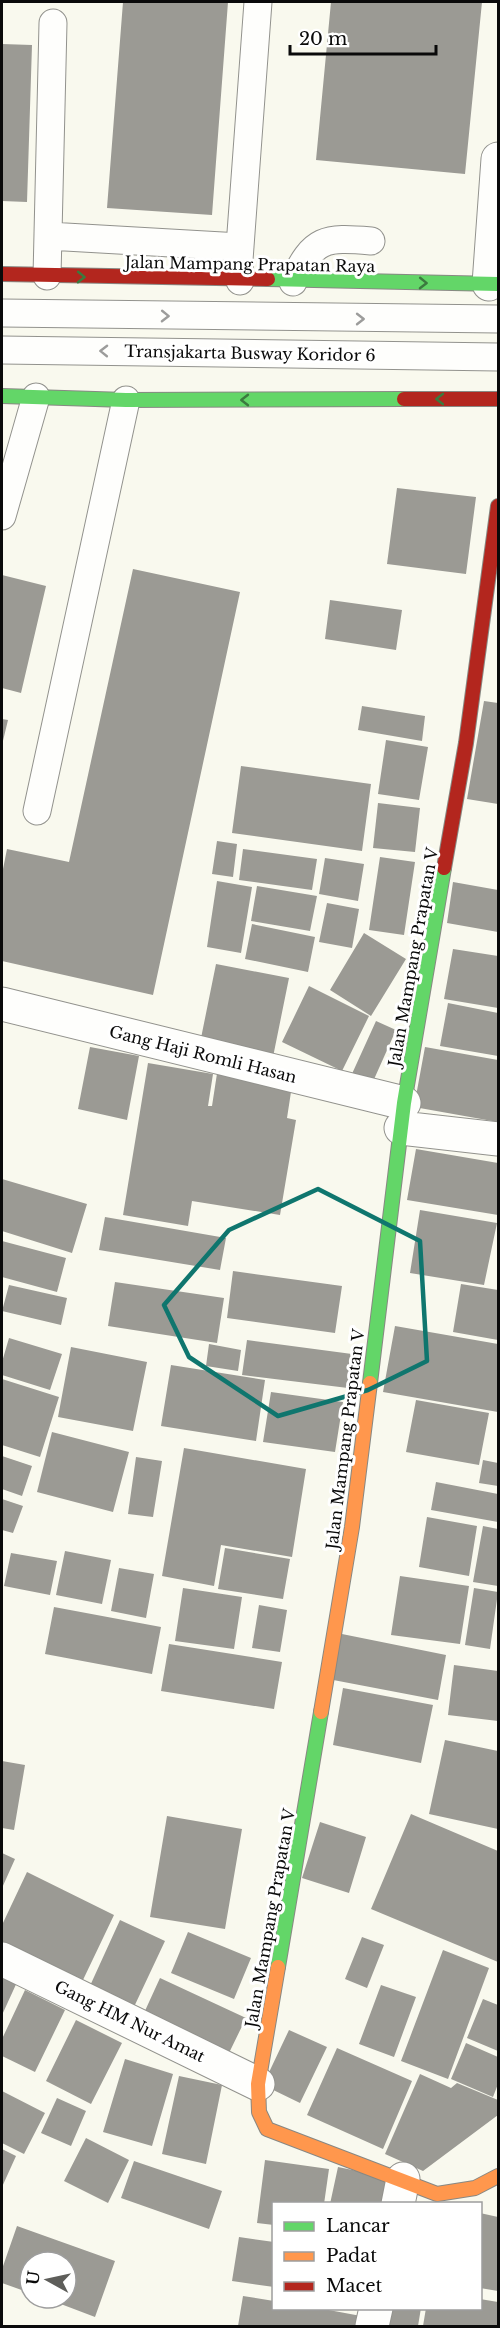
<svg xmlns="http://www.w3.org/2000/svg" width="500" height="2328" font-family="'Libre Baskerville',serif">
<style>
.building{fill:#9b9a94}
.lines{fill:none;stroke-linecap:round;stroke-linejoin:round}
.lane-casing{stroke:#92928d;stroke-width:29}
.street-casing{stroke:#92928d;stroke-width:35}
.fast-casing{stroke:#888883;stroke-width:16}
.slow-casing{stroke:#888883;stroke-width:16}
.jam-casing{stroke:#888883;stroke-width:16}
.lane{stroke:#fefefc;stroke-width:27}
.street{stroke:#fefefc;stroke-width:33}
.fast{stroke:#63d668;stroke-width:14}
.slow{stroke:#ff974d;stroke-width:14}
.jam{stroke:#b3261e;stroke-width:14}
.oneway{stroke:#3b7a3e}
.oneway2{stroke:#9c9c9b}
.marked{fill:none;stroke:#0f766e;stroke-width:4.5;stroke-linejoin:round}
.labels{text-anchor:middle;stroke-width:6;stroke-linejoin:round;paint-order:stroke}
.street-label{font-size:16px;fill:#0a0a0a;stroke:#fff}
</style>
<rect width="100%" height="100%" fill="#f9f9ee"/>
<path class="building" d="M123 2H228L212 215 107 208Z
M331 2H482L465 174 316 160Z
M2 44 32 45 27 202 2 201Z
M397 488 476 497 466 574 387 564Z
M133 569 240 592 153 995 2 961V874L7 849 69 862Z
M2 575 46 586 21 693 2 688Z
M330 600 402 610 396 650 325 639Z
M484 701 498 703V804L467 799Z
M362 706 425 716 422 741 358 730Z
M2 719 8 720 2 745Z
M386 740 428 747 419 800 378 794Z
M241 766 371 784 362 851 232 833Z
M378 803 420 808 415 852 373 848Z
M217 841 237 844 233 877 212 874Z
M243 849 317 859 312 890 239 880Z
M380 857 415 862 404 935 369 930Z
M325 858 364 864 358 901 319 894Z
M217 881 252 887 241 953 207 947Z
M453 882 498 890V932L447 923Z
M257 886 317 896 310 931 251 921Z
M327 903 359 909 352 948 319 942Z
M252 924 315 937 308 972 245 959Z
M364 933 406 959 371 1016 330 990Z
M453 949 498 956V1008L444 999Z
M216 964 289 978 273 1057 200 1043Z
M309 986 369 1016 342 1071 282 1042Z
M448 1003 498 1013V1056L440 1046Z
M376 1021 396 1030 371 1086 351 1076Z
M90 1047 139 1056 127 1120 78 1109Z
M425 1047 498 1060V1122L414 1107Z
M148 1063 213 1074 208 1106H212L218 1067 293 1079 287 1118 296 1120 280 1215 192 1201 188 1226 123 1215Z
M416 1149 498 1163V1215L407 1200Z
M2 1179 87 1204 72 1253 2 1231Z
M420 1210 497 1223 484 1285 410 1273Z
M105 1217 226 1238 220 1270 99 1250Z
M2 1241 66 1258 57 1292 2 1277Z
M233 1271 342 1286 335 1333 227 1318Z
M115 1282 224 1298 217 1343 108 1326Z
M461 1284 498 1290V1340L453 1332Z
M9 1285 67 1298 61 1325 2 1311Z
M395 1326 498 1344V1412L383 1392Z
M9 1338 62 1354 50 1390 2 1375V1362Z
M247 1340 352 1354 348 1388 242 1375Z
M209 1344 241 1350 238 1371 206 1366Z
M71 1347 147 1362 133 1431 58 1417Z
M171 1365 265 1380 256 1441 161 1426Z
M2 1379 59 1397 40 1457 2 1445Z
M271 1392 343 1402 335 1452 263 1442Z
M416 1400 489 1413 479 1465 406 1452Z
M52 1432 129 1452 113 1512 37 1492Z
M184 1448 306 1469 292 1557 221 1545 214 1586 162 1576Z
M2 1456 32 1466 22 1496 2 1489Z
M136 1457 162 1461 153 1517 128 1514Z
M483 1460 498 1463V1486L479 1483Z
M436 1482 498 1494V1522L431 1510Z
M2 1499 23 1506 13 1533 2 1530Z
M427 1517 477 1526 469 1576 419 1567Z
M483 1526 498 1529V1586L473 1582Z
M225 1548 290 1559 283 1599 218 1589Z
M65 1551 111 1560 102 1604 56 1595Z
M11 1553 57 1561 50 1595 4 1586Z
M119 1568 154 1574 146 1618 111 1611Z
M400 1576 469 1586 460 1644 391 1635Z
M183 1588 242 1597 234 1649 175 1641Z
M474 1588 498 1592 490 1649 465 1645Z
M259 1605 287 1610 280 1652 252 1648Z
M54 1607 161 1627 152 1674 45 1654Z
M337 1633 446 1655 438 1700 328 1679Z
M169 1644 282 1662 274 1709 161 1691Z
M454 1665 498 1671V1721L448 1715Z
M343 1688 433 1705 421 1763 333 1745Z
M445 1740 498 1751V1829L429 1814Z
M2 1761 25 1765 14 1830 2 1828Z
M411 1814 498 1851V1962L371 1909Z
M167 1816 242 1829 225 1929 150 1917Z
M320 1822 366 1837 349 1893 302 1878Z
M2 1853 15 1859 2 1888Z
M27 1872 114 1915 82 1982 2 1942V1925Z
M120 1920 165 1941 133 2009 89 1988Z
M188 1932 251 1958 234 1999 171 1973Z
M362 1937 384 1945 367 1988 345 1979Z
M443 1950 489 1968 448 2079 401 2061Z
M2 1972 18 1980 2 2015Z
M160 1978 246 2018 229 2053 144 2013Z
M381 1985 416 1997 394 2057 359 2044Z
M25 1990 65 2010 35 2072 2 2056V2039Z
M483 1999 498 2005V2051L467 2038Z
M76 2020 122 2043 91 2104 46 2081Z
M289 2030 327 2047 300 2103 263 2085Z
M466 2043 498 2057V2084L493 2097 451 2079Z
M337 2048 412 2081 383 2149 307 2115Z
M125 2059 173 2074 152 2146 103 2132Z
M420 2074 451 2088 457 2083 498 2100V2115L423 2171 385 2154Z
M179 2076 222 2085 206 2164 162 2154Z
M2 2091 45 2113 24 2154 2 2143Z
M57 2098 86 2111 71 2146 41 2133Z
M86 2138 129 2160 108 2203 64 2181Z
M2 2149 16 2156 2 2187Z
M265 2160 329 2169 324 2204H274V2225L257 2223Z
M134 2161 222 2191 209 2229 121 2198Z
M338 2167 391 2178 385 2204H330Z
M480 2213 498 2217V2291L480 2288Z
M17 2226 115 2261 95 2317 45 2298H66V2262H30V2293L2 2283V2269Z
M239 2237 274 2242V2287L232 2281Z
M243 2296 274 2301V2308H318L361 2316 359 2326H238Z
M480 2299 498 2302V2326H423L426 2308H480Z
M383 2308H421L418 2326H380Z"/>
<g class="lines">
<defs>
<path id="lane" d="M48 236 240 247
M47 276 53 23
M240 281 239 260 258 2
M293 282C313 238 325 237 371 241
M2 313 498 319
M2 350 498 357
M2 516 36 397
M37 811 126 400"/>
<path id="street" d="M489 284 498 159
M2 1004 404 1103
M401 1128 498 1139
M2 1959 258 2084
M398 2204 403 2179
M372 2326 376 2308"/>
<path id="fast" d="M268 279 498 284
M2 396 126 400 404 399
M370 1383 404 1103 444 868
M278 1967 321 1712"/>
<path id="slow" d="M321 1712 352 1527 370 1383
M278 1967 258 2084 259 2112 267 2129 437 2194 475 2188 498 2176"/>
<path id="jam" d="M2 274 268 279
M404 399H498
M444 868 466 743 498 506"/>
</defs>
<use href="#lane" class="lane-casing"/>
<use href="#street" class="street-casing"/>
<use href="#fast" class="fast-casing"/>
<use href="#slow" class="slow-casing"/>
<use href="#jam" class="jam-casing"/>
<use href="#lane" class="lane"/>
<use href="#street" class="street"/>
<use href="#fast" class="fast"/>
<use href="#slow" class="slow"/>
<use href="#jam" class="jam"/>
</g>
<defs><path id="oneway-chevron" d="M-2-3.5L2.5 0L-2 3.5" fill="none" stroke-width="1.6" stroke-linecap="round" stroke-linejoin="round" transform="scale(1.5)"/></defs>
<g class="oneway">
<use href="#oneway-chevron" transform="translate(81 277) rotate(1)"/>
<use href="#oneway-chevron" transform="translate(423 283) rotate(1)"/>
<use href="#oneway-chevron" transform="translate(440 399) rotate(180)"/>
<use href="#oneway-chevron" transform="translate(245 400) rotate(180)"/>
</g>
<g class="oneway2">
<use href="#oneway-chevron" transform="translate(165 316) rotate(1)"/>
<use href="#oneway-chevron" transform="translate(360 319)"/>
<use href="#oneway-chevron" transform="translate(104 351) rotate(-179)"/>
</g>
<path class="marked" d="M318 1189 420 1241 427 1361 368 1390 278 1416 189 1357 164 1305 229 1230Z"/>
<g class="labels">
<g class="street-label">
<text transform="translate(250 264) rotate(1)" y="6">Jalan Mampang Prapatan Raya</text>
<text transform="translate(250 353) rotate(1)" y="6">Transjakarta Busway Koridor 6</text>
<text transform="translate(413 957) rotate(-80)" y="6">Jalan Mampang Prapatan V</text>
<text transform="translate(203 1054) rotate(14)" y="6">Gang Haji Romli Hasan</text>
<text transform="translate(345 1439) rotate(-83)" y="6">Jalan Mampang Prapatan V</text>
<text transform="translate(270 1918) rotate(-80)" y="6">Jalan Mampang Prapatan V</text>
<text transform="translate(130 2021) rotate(26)" y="6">Gang HM Nur Amat</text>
</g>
</g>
<rect width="500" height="2328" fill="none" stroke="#0a0a0a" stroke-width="6"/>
<rect x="272" y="2202" width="210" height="108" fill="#ffffff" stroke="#9d9d9d" stroke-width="1.5"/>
<rect x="284" y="2222" width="30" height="9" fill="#63d668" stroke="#9d9d9d" stroke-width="1.5"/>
<text x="326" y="2232" font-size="18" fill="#0a0a0a">Lancar</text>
<rect x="284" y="2252" width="30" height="9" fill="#ff974d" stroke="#9d9d9d" stroke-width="1.5"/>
<text x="326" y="2262" font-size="18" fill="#0a0a0a">Padat</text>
<rect x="284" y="2282" width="30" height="9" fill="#b3261e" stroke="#9d9d9d" stroke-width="1.5"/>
<text x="326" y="2292" font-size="18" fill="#0a0a0a">Macet</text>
<g transform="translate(48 2280) rotate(278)"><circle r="28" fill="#ffffff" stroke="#9d9d9d" stroke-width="1.5"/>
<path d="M0-4.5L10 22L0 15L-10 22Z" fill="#5e5e5a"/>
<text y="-9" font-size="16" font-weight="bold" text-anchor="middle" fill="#0a0a0a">U</text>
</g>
<path d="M290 45v9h146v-9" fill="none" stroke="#0a0a0a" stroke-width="3"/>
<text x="299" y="45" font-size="18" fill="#0a0a0a" stroke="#ffffff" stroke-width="4.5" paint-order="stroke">20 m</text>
</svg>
